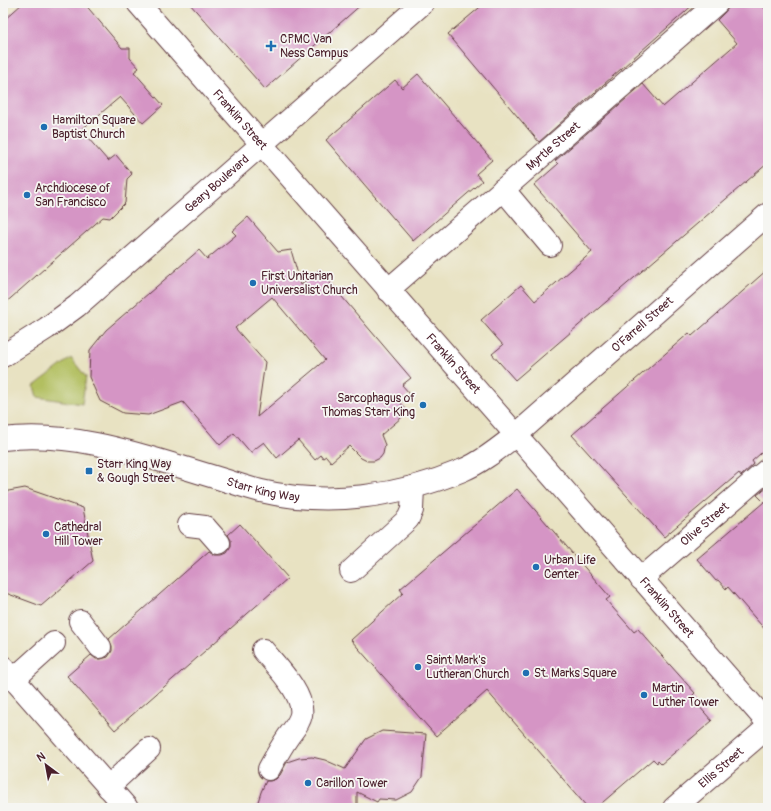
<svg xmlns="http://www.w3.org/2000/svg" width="771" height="811" font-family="Pangolin,sans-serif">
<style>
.green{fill:#b2bf61;stroke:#7e6f46}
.building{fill:#d595c5;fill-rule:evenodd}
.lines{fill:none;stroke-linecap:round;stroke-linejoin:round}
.minor-casing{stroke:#623c42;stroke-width:24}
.major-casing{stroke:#623c42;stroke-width:24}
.minor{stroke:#fff;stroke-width:22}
.major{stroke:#fff;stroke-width:22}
.poi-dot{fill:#1f6fb2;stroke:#f6f6f2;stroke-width:1.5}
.labels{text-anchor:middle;stroke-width:3.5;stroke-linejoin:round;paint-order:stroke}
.poi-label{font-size:12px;fill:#4a1f2b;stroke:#f6f6f2;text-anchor:start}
.street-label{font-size:12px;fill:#4a1f2b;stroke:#f6f6f2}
</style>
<rect width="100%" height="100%" fill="#f6f6f2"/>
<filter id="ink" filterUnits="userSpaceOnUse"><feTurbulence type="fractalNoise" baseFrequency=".025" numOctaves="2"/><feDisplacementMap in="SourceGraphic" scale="8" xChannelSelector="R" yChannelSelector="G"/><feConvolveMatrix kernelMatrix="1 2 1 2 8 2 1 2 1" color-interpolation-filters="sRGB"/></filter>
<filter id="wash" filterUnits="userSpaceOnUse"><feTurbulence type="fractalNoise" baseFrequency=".012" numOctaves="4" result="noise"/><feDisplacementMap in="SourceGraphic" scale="16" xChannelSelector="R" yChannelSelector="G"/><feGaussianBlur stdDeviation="0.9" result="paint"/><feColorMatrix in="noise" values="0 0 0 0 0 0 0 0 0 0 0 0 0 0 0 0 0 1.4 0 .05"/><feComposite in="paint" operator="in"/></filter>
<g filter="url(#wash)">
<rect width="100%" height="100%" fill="#e8e2c2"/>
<path class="green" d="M71 358 86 377 82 404 37 397 34 386Z"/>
<g id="blocks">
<path class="building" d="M23 3H84L122 48H130V58L139 68 134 72 163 105 143 123 120 97 81 130 108 161 116 155 132 174 127 179 125 203 110 218 103 217 3 305V21Z
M189 3H363L265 89Z
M485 3H695L539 142 448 34Z
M729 3H760L768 12V163L515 380 492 354 503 345 481 320 521 285 535 301 592 252 534 185 558 164 555 161 643 84 663 107 737 43 717 20 725 12 729 7Z
M418 74 492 160 476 174 482 181 413 241 326 140 395 80 402 88Z
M248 217 278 252 291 250 301 285 319 270 411 378 402 385 410 394 400 402 408 412 381 435 385 445 384 449 383 454 380 458 374 461H367L361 458 349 446 331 462 326 456 323 458 321 455 315 460 298 440 277 458 264 442 252 451V454L234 433 220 445 183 402 148 415 123 413 100 401 89 377 90 350 106 330 199 250 207 259 236 235 232 231ZM272 297 325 360 257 417 265 362 235 328Z
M768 269V447L752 461 754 464 741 476 739 473 664 537 572 435 689 333 692 336Z
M768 486V633L728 587 726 589 718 580 716 581 697 559 764 502 757 495Z
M25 488 83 508 93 561 41 606 3 592V492Z
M517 489 610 597 606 600 634 632 638 629 695 693 691 697 712 721 661 764 658 761 657 763 653 759 596 808H588L487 691 436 736 351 640 403 593 400 589Z
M240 524 288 578 115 730 67 676 91 655 96 659H101L108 657 112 651V646L109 639 209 551 215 555H222L227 553 231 547V540L228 535Z
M382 731 426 734 422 777 412 792 396 800 379 799 377 802 357 792V808H256L261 792 266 781H270L276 779 280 775 287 762 299 758 312 757 325 760 345 769 366 739Z"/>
</g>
</g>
<g filter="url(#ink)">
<use href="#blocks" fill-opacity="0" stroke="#623c42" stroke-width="1"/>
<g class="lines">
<defs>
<g id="minor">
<path d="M503 189 550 245"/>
<path id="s1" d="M388 290 717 3"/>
<path d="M189 525 205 527 219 543"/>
<path d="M351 571 408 519 412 510 413 487"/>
<path id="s2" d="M641 579 768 469"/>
<path d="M80 621 100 647"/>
<path d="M263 650C276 666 305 694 301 715 299 724 293 730 288 737 281 747 275 758 269 769"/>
<path d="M14 679 54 643"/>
<path d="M108 787 149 749"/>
<path id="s3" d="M674 808 768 727"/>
</g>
<g id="major">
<path id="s4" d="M138 3 768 723"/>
<path id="s5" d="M3 356 47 328 77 306 423 3"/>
<path id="s6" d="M3 439C78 430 150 458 221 479 234 483 248 488 261 491 328 507 401 496 463 470 482 462 499 448 516 435L768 214"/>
<path d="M3 667 127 808"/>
</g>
</defs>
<use href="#minor" class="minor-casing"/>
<use href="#major" class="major-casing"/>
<use href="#minor" class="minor"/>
<use href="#major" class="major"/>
</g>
</g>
<g class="poi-dot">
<path d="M269 40h4v4h4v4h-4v4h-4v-4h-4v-4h4z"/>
<circle cx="44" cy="127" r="4"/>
<circle cx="27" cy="195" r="4"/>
<circle cx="253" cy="283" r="4"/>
<circle cx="423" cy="405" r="4"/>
<rect x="85" y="467" width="8" height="8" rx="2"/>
<circle cx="46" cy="534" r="4"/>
<circle cx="536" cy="567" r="4"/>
<circle cx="418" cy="667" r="4"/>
<circle cx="526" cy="673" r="4"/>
<circle cx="644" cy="695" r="4"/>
<circle cx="308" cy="783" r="4"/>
</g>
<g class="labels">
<g class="poi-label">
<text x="280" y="43">CPMC Van<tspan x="280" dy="14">Ness Campus</tspan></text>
<text x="52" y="124">Hamilton Square<tspan x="52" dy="14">Baptist Church</tspan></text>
<text x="35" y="192">Archdiocese of<tspan x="35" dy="14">San Francisco</tspan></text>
<text x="261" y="280">First Unitarian<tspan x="261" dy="14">Universalist Church</tspan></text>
<text x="415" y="402" text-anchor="end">Sarcophagus of<tspan x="415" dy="14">Thomas Starr King</tspan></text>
<text x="97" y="468">Starr King Way<tspan x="97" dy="14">&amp; Gough Street</tspan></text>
<text x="54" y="531">Cathedral<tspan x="54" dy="14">Hill Tower</tspan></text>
<text x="544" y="564">Urban Life<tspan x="544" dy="14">Center</tspan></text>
<text x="426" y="664">Saint Mark's<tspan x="426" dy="14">Lutheran Church</tspan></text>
<text x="534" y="677">St. Marks Square</text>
<text x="652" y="692">Martin<tspan x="652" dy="14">Luther Tower</tspan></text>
<text x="316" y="787">Carillon Tower</text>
</g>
<g class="street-label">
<text dy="4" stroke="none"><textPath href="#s4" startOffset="155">Franklin Street</textPath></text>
<text dy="4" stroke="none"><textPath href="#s1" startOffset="219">Myrtle Street</textPath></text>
<text dy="4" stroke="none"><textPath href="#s5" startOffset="275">Geary Boulevard</textPath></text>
<text dy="4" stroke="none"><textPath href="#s6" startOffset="703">O'Farrell Street</textPath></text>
<text dy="4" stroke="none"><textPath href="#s4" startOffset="479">Franklin Street</textPath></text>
<text dy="4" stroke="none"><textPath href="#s6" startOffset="267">Starr King Way</textPath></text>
<text dy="4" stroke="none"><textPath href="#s2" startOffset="84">Olive Street</textPath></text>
<text dy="4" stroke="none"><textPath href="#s4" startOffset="803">Franklin Street</textPath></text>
<text dy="4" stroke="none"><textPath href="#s3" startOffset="62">Ellis Street</textPath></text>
</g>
</g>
<rect width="771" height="811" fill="none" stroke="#f6f6f2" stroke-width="16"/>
<g transform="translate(46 765) rotate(328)" stroke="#f6f6f2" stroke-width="3" paint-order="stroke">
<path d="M0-3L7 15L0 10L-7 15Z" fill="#4a1f2b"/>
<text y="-6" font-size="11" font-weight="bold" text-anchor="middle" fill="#4a1f2b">N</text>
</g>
</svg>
